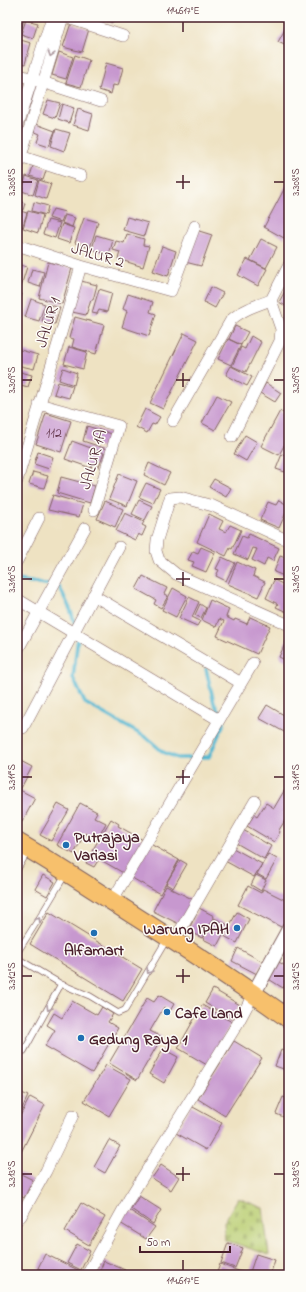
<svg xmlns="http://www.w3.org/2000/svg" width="306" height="1292" font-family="'Indie Flower',sans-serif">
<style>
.cemetery{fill:url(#cemetery-stones);stroke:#82764e}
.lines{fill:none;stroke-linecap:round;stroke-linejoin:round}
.stream{stroke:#52b7d1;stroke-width:3.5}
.building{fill:#c798cf}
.service-casing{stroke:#836360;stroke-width:7}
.minor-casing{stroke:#836360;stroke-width:12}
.tertiary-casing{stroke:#836360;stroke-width:16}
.primary-casing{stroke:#836360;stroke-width:20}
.service{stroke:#fff;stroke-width:5.5}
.minor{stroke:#fff;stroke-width:11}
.tertiary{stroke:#fff;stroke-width:14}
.primary{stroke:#f7c06c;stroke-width:18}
.oneway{stroke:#ae9aa0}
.ticks{fill:none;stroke:#4a1f2b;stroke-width:1.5}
.poi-dot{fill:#1f6fb2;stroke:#fdfcf7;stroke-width:1.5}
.labels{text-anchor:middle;stroke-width:3;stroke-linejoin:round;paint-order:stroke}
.number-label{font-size:14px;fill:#693d54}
.street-label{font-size:16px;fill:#4a1f2b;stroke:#fdfcf7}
.poi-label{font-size:16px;font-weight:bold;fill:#4a1f2b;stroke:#fdfcf7;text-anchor:start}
.neatline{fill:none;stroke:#4a1f2b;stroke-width:1.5}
.ticks-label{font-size:10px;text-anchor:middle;fill:#4a1f2b}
</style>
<defs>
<pattern id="cemetery-stones" width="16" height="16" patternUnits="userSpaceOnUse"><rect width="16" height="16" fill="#b9cd71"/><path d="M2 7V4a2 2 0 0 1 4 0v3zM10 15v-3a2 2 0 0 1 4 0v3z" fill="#a1b062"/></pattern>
</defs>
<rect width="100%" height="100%" fill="#fdfcf7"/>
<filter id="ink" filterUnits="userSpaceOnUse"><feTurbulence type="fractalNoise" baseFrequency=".025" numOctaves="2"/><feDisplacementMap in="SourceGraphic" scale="8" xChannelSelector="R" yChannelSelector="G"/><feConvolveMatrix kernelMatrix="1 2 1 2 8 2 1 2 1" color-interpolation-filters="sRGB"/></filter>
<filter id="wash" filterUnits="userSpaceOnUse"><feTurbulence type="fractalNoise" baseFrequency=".012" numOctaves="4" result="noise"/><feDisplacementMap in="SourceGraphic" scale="16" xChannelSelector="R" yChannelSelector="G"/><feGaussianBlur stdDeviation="0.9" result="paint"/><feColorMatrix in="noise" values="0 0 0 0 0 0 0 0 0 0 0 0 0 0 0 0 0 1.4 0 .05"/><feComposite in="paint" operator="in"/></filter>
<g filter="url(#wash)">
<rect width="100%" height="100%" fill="#eee2c2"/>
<path class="cemetery" d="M238 1198 263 1208 269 1255 225 1240 224 1222Z"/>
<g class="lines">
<path class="stream" d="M17 580 59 586 70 609 75 624
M78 637 73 678 85 703 147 738 163 752 177 758H194
M206 669 214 703 220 714
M200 757H209L224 723 222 719"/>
</g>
<g id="blocks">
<path class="building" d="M17 17H25L21 30 17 29Z
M105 17H115L113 23 104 20Z
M26 20 38 23 33 38 21 34Z
M289 22V47L278 42Z
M71 23 89 29 82 52 63 47Z
M17 39 31 43 25 64 19 62 17 67Z
M59 52 73 57 66 79 52 75Z
M75 55 89 60 81 87 66 83Z
M106 63 123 68 118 86 113 85 111 94 99 90Z
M48 100 60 103 55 118 43 114Z
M62 104 74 108 69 123 58 119Z
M78 109 93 114 89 130 73 125Z
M36 124 55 131 49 146 37 142 40 134 33 131Z
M56 129 70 133 64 151 51 146Z
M34 163 47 168 43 180 30 176Z
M26 176 38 180 33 195 22 191Z
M39 180 51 184 46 199 35 195Z
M289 180V229L284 238 264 227Z
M17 201 25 203 23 210 17 208Z
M34 202 48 206 46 215 32 211Z
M53 209 65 212 61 222 49 218Z
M17 210 27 213 22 228 17 227Z
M28 211 43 215 38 233 23 228Z
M65 215 75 218 72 227 62 223Z
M127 217 148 223 144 236 123 230Z
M84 218 98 222 90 248 75 243Z
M48 220 60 223 55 238 43 234Z
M62 224 74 228 69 243 57 239Z
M196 230 212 235 201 266 185 262Z
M127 234 144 239 143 245 149 246 143 267 118 259 120 252 113 250 116 241 124 243Z
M96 235 113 240 109 255 92 249Z
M261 239 277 247 266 268 250 260Z
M162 246 176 251 168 276 153 271Z
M247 259 267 269 258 286 238 275Z
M48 262 72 268 62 304 39 298Z
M17 264 27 267 21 286 17 285Z
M32 269 44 272 40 287 28 283Z
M81 281 97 285 93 300H91L86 315 72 312Z
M289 284V308L279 302Z
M211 287 223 293 215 308 204 302Z
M99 289 112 293 107 312 99 310 97 314 92 313Z
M17 292 22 294 17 310Z
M128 294 153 302 150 312 156 314 149 336 122 327 127 311 123 309Z
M31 299 45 304 39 321 25 317Z
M47 304 60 308 55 324 42 321Z
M75 317 104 325 96 354 72 347 74 339 69 338Z
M235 326 248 332 241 345 229 339Z
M184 333 198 340 163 409 150 403Z
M251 336 261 342 246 372 232 366 241 347 245 349Z
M228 339 241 345 231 365 218 359Z
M69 347 87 352 83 369 64 364Z
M17 349 38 355 34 369 17 365 19 358 17 357Z
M231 366 252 377 247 386 226 375Z
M63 368 77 373 74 385 59 380Z
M17 371 32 375 28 387 17 384Z
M58 382 73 386 69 398 54 394Z
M266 383 281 393 275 402 260 393Z
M217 395 231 402 215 430 202 423Z
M145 409 160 417 155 425 152 424 147 433 136 427Z
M280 411 289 416V436L279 455 261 446Z
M46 413 71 421 61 452 36 444Z
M87 426 112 434 107 449 83 441Z
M245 435 257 442 246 461 234 454Z
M72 441 104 453 99 467 92 464 91 468 65 459Z
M38 452 53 457 49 469 34 464Z
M282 454 289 456V469L287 468 285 472 276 469Z
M149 463 170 473 164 485 144 475Z
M33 472 48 476 44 488 29 484Z
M119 474 137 481 127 506 109 499Z
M61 477 95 486 90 503 57 493Z
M214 479 231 488 226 497 209 487Z
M146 483 160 489 153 503 139 497Z
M53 495 83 504 79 517 48 510Z
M139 500 152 506 145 520 132 514Z
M279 500 289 506 279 528 260 520 268 502 276 505Z
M105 501 123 509 115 527 97 519Z
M125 513 144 522 142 525 146 527 142 536 138 534 135 540 116 531Z
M209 514 223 521 219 529 226 532 230 525 241 530 232 549 230 548 226 556 197 542Z
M249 534 279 548 273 561 267 558 264 566 252 560 257 549 253 548 248 560 234 554 242 536 247 538Z
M201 547 215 553 206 572 192 566 194 562 188 560 193 551 198 553Z
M288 554 289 555V578L274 572 280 556 286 558Z
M222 557 235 563 226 581 216 576 219 570 216 569Z
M237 562 255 570 253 576 265 582 258 597 228 584Z
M143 576 167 588 164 594 168 596 161 608 154 604 156 600 136 589Z
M274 580 289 587V613L276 607 278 604 266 598Z
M173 588 187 596 176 617 162 610Z
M189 597 199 602 192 617 200 621 197 626 179 618Z
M210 600 229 609 226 617 234 621 235 619 247 624 250 617 270 626 257 654 217 636 224 621 219 619 216 627 202 620Z
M200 604 206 608 201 618 195 615Z
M289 635V662L279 657Z
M267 705 289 718V728L286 733 259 718Z
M17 759 32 767 20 790 35 798 22 822 17 819Z
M284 791 289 794V814L279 830 280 832 274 842 247 826 254 815 257 817 266 803 274 808Z
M80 803 97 812 94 817 106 823 97 840 85 833 74 854 57 845Z
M58 804 69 810 51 841 40 835Z
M111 819 119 824 118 826 179 860 160 894 99 859 101 856 92 851Z
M243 830 271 846 264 859 236 843Z
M233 848 262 864 254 877 225 861Z
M268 854 277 859 266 879 257 874Z
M91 855 99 859 94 867 86 863Z
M180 860 187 864 173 888 166 884Z
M43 875 55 882 47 896 35 889Z
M256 875 266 880 261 891 251 885Z
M166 886 194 900 181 925 153 911Z
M248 886 261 893 263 889 289 902V917L283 928 238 905Z
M199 908 214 916 202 938 188 931Z
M49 912 142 969 123 1001 30 944Z
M237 912 249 919 237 943 224 936Z
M214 918 228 925 217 946 203 939Z
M238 948 263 962 257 974 232 961Z
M277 961 289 968V978L283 988 267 978Z
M213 989 240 1005 232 1019 205 1003Z
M159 995 174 1004 170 1011 164 1007 150 1031 162 1037 137 1080 109 1063 147 998 154 1002Z
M72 1001 97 1015 102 1007 113 1014 108 1022 118 1028 92 1073 45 1046 55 1030 47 1025 54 1013 62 1018Z
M202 1005 232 1022 207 1065 178 1048Z
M234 1041 262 1058 225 1116 198 1099Z
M163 1049 178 1057 164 1083 149 1074Z
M281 1050 289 1053V1071L275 1066Z
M106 1065 131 1079 109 1116 84 1101Z
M22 1093 28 1096 17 1119V1103Z
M30 1097 45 1105 17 1160V1122Z
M283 1097 289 1099V1119L276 1114Z
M191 1106 222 1123 206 1150 176 1133Z
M109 1140 120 1146 105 1173 94 1167Z
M161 1165 179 1177 171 1190 152 1178Z
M17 1172 33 1180 24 1198 17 1194Z
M139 1196 161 1210 153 1224 131 1209Z
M81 1203 105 1217 89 1245 65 1231Z
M129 1210 155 1227 146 1239 120 1223Z
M228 1243 243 1248 235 1268 221 1263Z
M77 1244 90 1251 81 1270 67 1263Z
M45 1254 80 1271 78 1275H52L38 1268Z
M256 1254 275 1260 270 1275H259L250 1272Z
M104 1261 125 1270 123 1275H98Z
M220 1264 244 1273 243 1275H216Z"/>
</g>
</g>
<g filter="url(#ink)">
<use href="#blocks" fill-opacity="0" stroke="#836360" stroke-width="1"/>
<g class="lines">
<defs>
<path id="service" d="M17 870 28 851
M17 953 43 912 65 875
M17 958 61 984
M17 1048 24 1051 61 984 90 996 118 1013 125 1010 167 939"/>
<path id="minor" d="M65 17 123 36
M17 74 101 101
M17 126 52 17
M17 155 81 176
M17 169 63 17
M17 245 81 266 171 291 195 226
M39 404 119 426 94 510
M173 421 231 320C242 310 257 305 271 300L289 265
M232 437 280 341 281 329 271 300
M17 481 81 266
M289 541 213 506 180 497 170 498 157 540 156 551 159 560 176 574 289 625
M17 561 39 518
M93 595 241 683
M17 599 219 720
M17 651 85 528
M23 728 119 547
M112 901 253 663
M174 941 255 801
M17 1220 21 1216 46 1171 73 1115
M87 1275 129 1199 238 1023 254 993"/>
<path id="tertiary" d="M254 993 289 929"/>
<path id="primary" d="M17 842C57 865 96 891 135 916 187 949 239 983 289 1019"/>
</defs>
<use href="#service" class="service-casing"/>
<use href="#minor" class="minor-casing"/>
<use href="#tertiary" class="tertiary-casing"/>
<use href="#primary" class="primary-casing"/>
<use href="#service" class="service"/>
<use href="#minor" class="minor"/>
<use href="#tertiary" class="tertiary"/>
<use href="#primary" class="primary"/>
</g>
<defs><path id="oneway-chevron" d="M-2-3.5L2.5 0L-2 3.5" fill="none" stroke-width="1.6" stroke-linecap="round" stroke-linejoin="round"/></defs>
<g class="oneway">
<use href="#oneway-chevron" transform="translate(51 54) rotate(107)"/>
<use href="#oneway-chevron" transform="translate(38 920) rotate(-57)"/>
<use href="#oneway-chevron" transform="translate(149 971) rotate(121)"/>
<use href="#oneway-chevron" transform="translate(49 1008) rotate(121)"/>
</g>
</g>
<path class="ticks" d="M183 22V32M183 175V189M22 182H32M176 182H190M274 182H284M183 373V387M22 380H32M176 380H190M274 380H284M183 572V586M22 579H32M176 579H190M274 579H284M183 770V784M22 777H32M176 777H190M274 777H284M183 969V983M22 976H32M176 976H190M274 976H284M183 1167V1181M22 1174H32M176 1174H190M274 1174H284M183 1260V1270"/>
<g class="poi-dot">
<circle cx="66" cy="845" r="4"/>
<circle cx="237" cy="928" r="4"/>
<circle cx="94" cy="933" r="4"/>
<circle cx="167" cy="1012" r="4"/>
<circle cx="81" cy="1038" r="4"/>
</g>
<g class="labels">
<g class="number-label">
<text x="54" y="437">112</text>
</g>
<g class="street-label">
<text transform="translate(98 254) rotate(16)" y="6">JALUR 2</text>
<text transform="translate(47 322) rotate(-73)" y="6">JALUR 1</text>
<text transform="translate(92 459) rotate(-74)" y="6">JALUR 1A</text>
</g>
<g class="poi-label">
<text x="74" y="842">Putrajaya<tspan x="74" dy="18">Variasi</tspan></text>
<text x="229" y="934" text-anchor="end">Warung IPAH</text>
<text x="94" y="955" text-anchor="middle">Alfamart</text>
<text x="175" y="1018">Cafe Land</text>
<text x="89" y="1044">Gedung Raya 1</text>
</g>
</g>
<rect width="306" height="1292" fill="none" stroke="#fdfcf7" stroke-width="44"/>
<path d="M140 1246v6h90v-6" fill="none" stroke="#4a1f2b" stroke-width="2"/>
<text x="146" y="1246" font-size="12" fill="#4a1f2b" stroke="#fdfcf7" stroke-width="3" paint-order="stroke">50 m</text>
<rect x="22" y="22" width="262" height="1248" class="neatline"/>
<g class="ticks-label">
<text x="183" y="14">114.617°E</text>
<text transform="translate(11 182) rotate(-90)" y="4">3.308°S</text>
<text transform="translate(295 182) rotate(-90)" y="4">3.308°S</text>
<text transform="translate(11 380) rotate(-90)" y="4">3.309°S</text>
<text transform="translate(295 380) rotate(-90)" y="4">3.309°S</text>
<text transform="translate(11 579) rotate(-90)" y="4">3.310°S</text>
<text transform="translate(295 579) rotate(-90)" y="4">3.310°S</text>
<text transform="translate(11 777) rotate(-90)" y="4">3.311°S</text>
<text transform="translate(295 777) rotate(-90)" y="4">3.311°S</text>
<text transform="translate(11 976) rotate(-90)" y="4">3.312°S</text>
<text transform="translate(295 976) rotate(-90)" y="4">3.312°S</text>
<text transform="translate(11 1174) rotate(-90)" y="4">3.313°S</text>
<text transform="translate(295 1174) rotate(-90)" y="4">3.313°S</text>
<text x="183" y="1284">114.617°E</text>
</g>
</svg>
